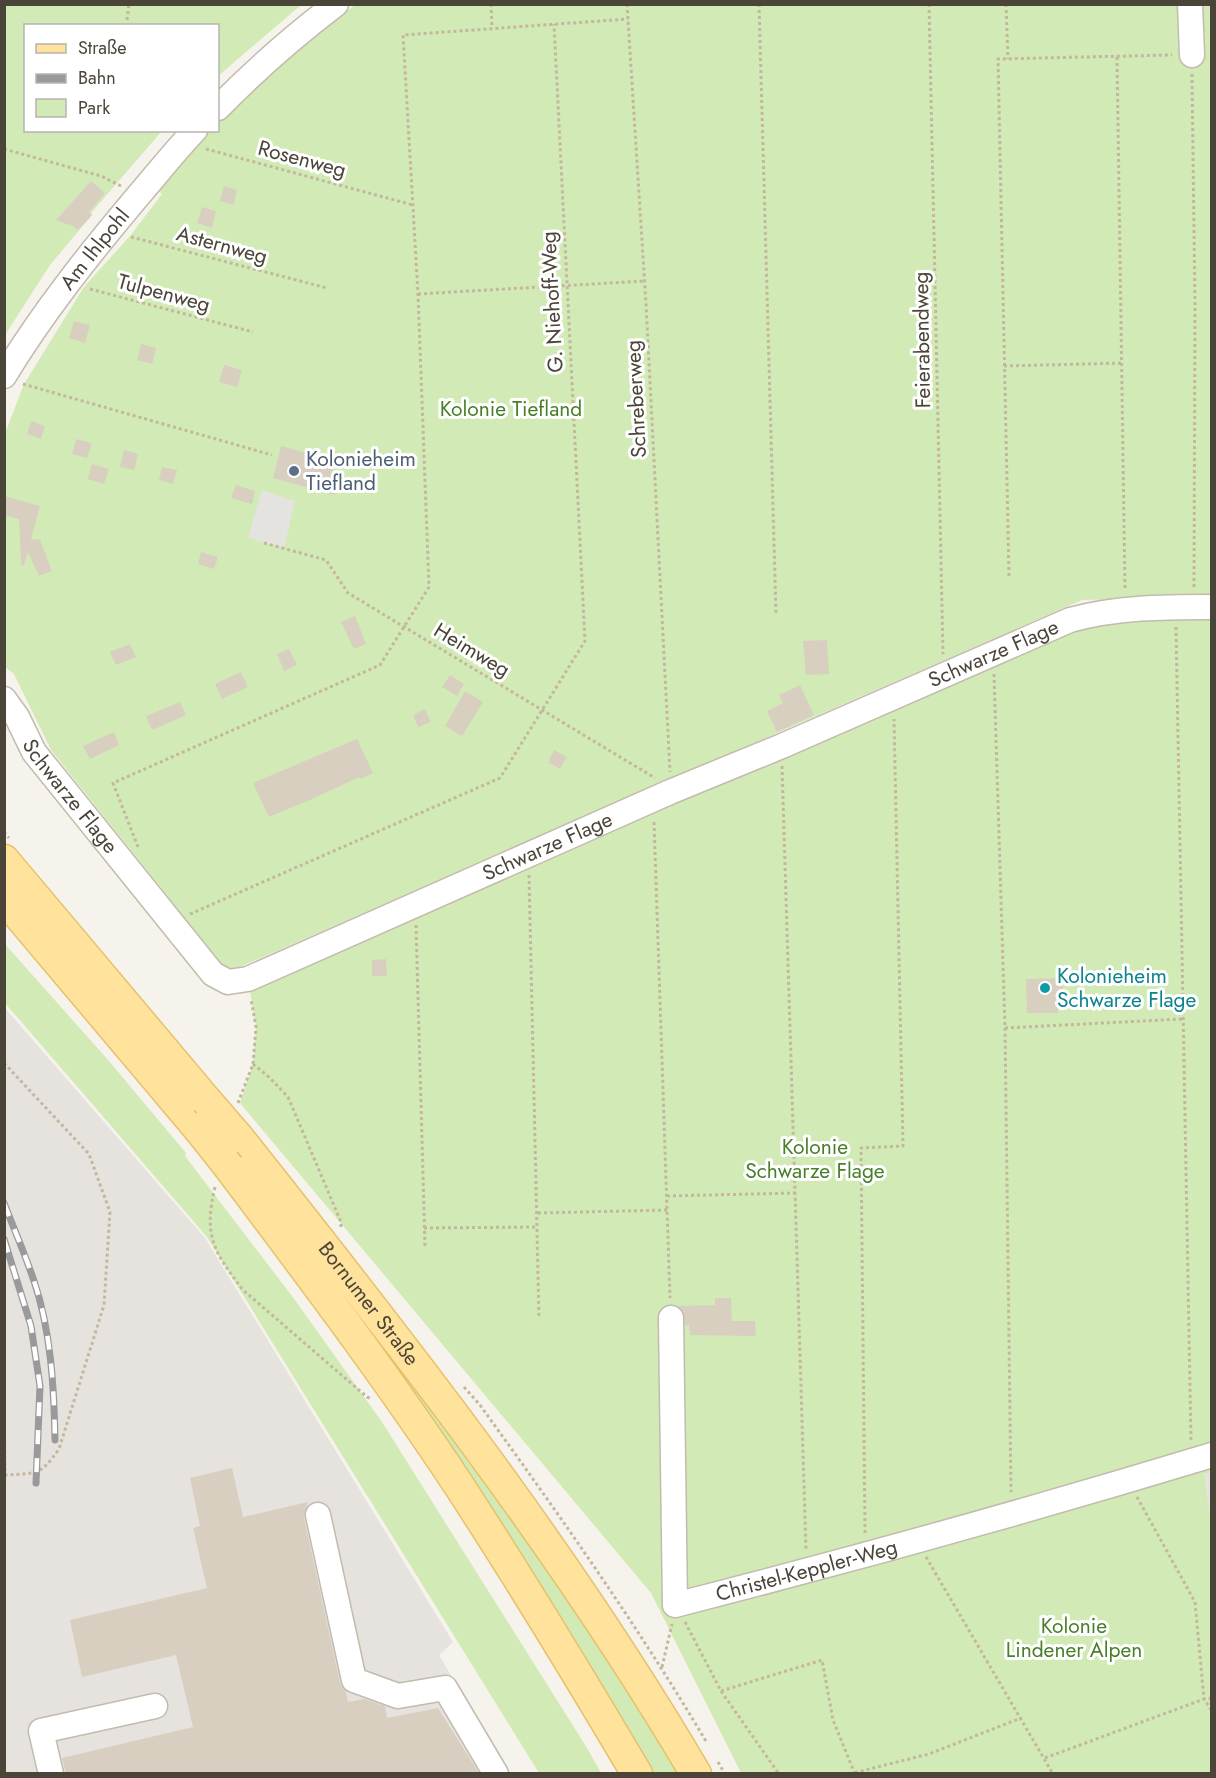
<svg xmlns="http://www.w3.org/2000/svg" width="1216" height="1778" font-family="Jost,sans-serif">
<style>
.industrial{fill:#e6e2dd}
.green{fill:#d2eab5}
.parking{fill:#e5e3e0}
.building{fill:#d8cfc1}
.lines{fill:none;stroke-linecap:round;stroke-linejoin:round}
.minor-casing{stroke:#c2bbae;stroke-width:27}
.major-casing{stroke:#e6c16a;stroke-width:33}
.path{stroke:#c4b79f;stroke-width:3;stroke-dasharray:3 3;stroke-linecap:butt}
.minor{stroke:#fff;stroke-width:24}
.major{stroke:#ffe39c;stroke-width:30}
.rail-casing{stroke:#9a9a9a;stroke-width:7}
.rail{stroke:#fff;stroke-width:4.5;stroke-dasharray:14;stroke-linecap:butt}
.major-bridge-casing{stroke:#e6c16a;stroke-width:33;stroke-linecap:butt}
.major-bridge{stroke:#ffe39c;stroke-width:30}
.service-dot{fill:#5c6f8a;stroke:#fff;stroke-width:2}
.culture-dot{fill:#0f9aa8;stroke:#fff;stroke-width:2}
.labels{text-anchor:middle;stroke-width:6;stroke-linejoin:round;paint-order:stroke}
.street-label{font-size:21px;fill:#4b4439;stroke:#fff}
.park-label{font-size:21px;fill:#4a7f2a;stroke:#fff}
.service-label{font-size:21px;fill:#4e5e75;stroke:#fff;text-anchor:start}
.culture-label{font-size:21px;fill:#0d838f;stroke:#fff;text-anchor:start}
</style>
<rect width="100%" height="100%" fill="#f6f3ec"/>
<path class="industrial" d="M4 1007 205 1238 453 1642 439 1655 509 1773H5Z"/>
<path class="green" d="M5 5H301L218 76V26H26V130L162 131 91 213 92 215 50 265 5 335Z
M355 5H1211V597L1082 600 228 972 51 750 14 674 5 667 4 436 24 384 84 287 130 236 162 194 153 187 206 131 218 130V120L299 46Z
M1211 607V1773H741L651 1593 240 1103 253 1064 256 1027 248 979 1070 620Z
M4 943 109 1061 186 1153 185 1156 295 1300 382 1422 587 1748 601 1773H539L207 1237 5 1003Z
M238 1152 514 1517 683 1773H648Z"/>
<path class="parking" d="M262 490 295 501 284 548 248 538Z
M1211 1472H1212L1211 1524 1204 1474Z"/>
<path class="building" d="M91 181 105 193 89 212 92 215 85 223 78 230 70 224 69 225 56 220Z
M224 186 237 190 234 205 220 201Z
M202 207 216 211 212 228 197 223Z
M74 321 90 325 85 343 69 338Z
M141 344 156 348 152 364 137 360Z
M224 365 242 370 237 387 219 382Z
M31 421 45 426 41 439 27 434Z
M76 439 92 443 87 458 72 454Z
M281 446 318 456 316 463 332 468 335 495 273 478Z
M124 450 138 454 134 470 120 467Z
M92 464 109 469 104 484 88 479Z
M162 467 177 470 173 484 159 480Z
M236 485 255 491 252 504 231 498Z
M4 496 40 506 31 539 40 540 52 571 39 576 29 554H27L24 565H21L19 519 4 515Z
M201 552 218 557 214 569 198 564Z
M355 616 366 644 354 649 341 622Z
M827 640 829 674 806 675 803 641Z
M130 644 136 657 116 665 110 652Z
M289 649 297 665 284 671 277 654Z
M241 672 248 687 222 699 215 684Z
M450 675 464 684 457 696 442 687Z
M800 685 814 715 777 732 767 711 783 703 779 695Z
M465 691 483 702 462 736 445 726Z
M180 702 186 715 152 730 146 716Z
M425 709 431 722 418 727 413 715Z
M114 732 119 745 90 759 83 746Z
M357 739 373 773 360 779 359 777 312 799 269 817 253 783Z
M554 750 567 757 560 769 548 762Z
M386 959 387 976H372V960Z
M1062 978 1064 998 1058 999V1013H1027L1026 979Z
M715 1298H731L732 1321H755L756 1336 690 1335 689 1325H685L683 1311 678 1306 715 1305Z
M232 1468 243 1517 308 1502 304 1518 340 1683 346 1692 348 1702 364 1699 385 1706 387 1718 438 1708 479 1773H66L62 1758 193 1727 176 1655 82 1677 70 1620 207 1588 193 1528 200 1526 190 1478Z"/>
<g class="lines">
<defs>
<g id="minor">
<path d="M1190 4 1192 55"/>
<path d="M218 108C255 70 294 36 336 4"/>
<path id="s1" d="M4 376C43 312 90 253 138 196 157 174 175 151 195 130"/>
<path id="s2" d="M4 699 17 717 34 752 213 974 228 982 248 979 670 792 782 746 1070 620C1117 607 1164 607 1212 607"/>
<path id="s3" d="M671 1318 675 1605C855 1559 1034 1509 1212 1455"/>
<path d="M318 1515 354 1680 398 1696 445 1688 496 1774"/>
<path d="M51 1774 41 1731 155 1706"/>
</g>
<g id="major">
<path d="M4 860 206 1100"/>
<path d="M4 898 198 1128"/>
<path id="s4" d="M238 1137C400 1341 563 1548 696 1774"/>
<path d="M229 1167C307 1271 386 1375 458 1484 520 1579 579 1676 637 1774"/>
</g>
</defs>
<use href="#minor" class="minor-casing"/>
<use href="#major" class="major-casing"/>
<path class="path" d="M491 4 492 28
M627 4 646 304 670 772
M759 4 776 615
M929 4 943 654
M1006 4 1008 59
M127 20 129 4
M1117 57 1125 589
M1192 74 1195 307 1194 587
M4 149 101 176 121 186
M206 149 413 205
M131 237 327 288
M90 289 253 332
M418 294 645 281
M1004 366 1123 363
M23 384 272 455
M264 543 326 560 348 593 655 778
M1009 576 998 59 1172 55
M1176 627 1191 1442
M994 674 1005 1028 1011 1492
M782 766 806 1551
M654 822 670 1298
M4 832 9 838
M138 847 113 783 380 665 429 587 418 294 403 35 628 19
M529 875 539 1319
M190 914 500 778 585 641 554 24
M416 925 425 1247
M1005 1028 1182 1019
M4 1063 89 1154 110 1212 104 1305 59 1449C40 1476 37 1473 5 1475L4 1386
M253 1064 269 1077 288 1097 341 1222V1228
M238 1103 253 1064 256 1027 251 999
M215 1187C203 1236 214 1252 243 1290L367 1397 372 1399
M667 1196 796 1193
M538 1213 668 1210
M424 1228 537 1227
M464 1387 480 1405C560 1516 638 1626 707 1743
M1137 1497 1195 1602 1204 1699 1212 1698
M865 1533 861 1148 903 1146 894 719
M926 1557 1053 1774
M685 1622 721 1691 779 1774
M662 1667 672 1624
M721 1691 822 1660 833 1720 855 1774
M1045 1758 1204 1699 1212 1711
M718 1762 725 1774
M849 1774 929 1754 1021 1718"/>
<use href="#minor" class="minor"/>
<use href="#major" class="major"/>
<defs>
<path id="rail" d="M4 1203C14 1229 25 1254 34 1281 51 1331 54 1387 55 1440
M4 1239 31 1326 40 1386 36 1483"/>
</defs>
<use href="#rail" class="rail-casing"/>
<use href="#rail" class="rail"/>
<defs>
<path id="major-bridge" d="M206 1100 238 1137
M198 1128 229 1167"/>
</defs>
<use href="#major-bridge" class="major-bridge-casing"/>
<use href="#major-bridge" class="major-bridge"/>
</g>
<circle class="service-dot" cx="294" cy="471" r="6"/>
<circle class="culture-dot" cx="1045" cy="988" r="6"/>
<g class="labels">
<g class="street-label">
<text transform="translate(302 159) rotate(15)" y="7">Rosenweg</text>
<text transform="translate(222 245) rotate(15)" y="7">Asternweg</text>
<text dy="7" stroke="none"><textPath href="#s1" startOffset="156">Am Ihlpohl</textPath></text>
<text transform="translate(164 293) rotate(15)" y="7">Tulpenweg</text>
<text transform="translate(552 302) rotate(-93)" y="7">G. Niehoff-Weg</text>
<text transform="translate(922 340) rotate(-91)" y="7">Feierabendweg</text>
<text transform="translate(636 399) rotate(-93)" y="7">Schreberweg</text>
<text transform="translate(472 650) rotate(31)" y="7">Heimweg</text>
<text dy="7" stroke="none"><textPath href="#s2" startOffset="1197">Schwarze Flage</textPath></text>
<text dy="7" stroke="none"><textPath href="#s2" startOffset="118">Schwarze Flage</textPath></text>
<text dy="7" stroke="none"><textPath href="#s2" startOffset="711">Schwarze Flage</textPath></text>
<text dy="7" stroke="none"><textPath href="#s4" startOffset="212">Bornumer Straße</textPath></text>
<text dy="7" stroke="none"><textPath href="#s3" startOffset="423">Christel-Keppler-Weg</textPath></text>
</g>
<g class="park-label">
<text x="511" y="416">Kolonie Tiefland</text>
<text x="815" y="1154">Kolonie<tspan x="815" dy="24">Schwarze Flage</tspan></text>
<text x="1074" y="1633">Kolonie<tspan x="1074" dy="24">Lindener Alpen</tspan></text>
</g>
<g class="service-label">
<text x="306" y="466">Kolonieheim<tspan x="306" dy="24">Tiefland</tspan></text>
</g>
<g class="culture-label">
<text x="1057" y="983">Kolonieheim<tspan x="1057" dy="24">Schwarze Flage</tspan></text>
</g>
</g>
<rect width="1216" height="1778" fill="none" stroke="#4b4439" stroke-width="12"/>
<rect x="24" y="24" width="195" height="108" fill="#ffffff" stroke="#b7b4b0" stroke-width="1.5"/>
<rect x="36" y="44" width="30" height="9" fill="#ffe39c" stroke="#b7b4b0" stroke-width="1.5"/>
<text x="78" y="54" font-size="18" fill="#4b4439">Straße</text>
<rect x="36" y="74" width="30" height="9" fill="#9a9a9a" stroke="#b7b4b0" stroke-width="1.5"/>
<text x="78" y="84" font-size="18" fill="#4b4439">Bahn</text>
<rect x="36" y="99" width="30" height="18" fill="#d2eab5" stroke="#b7b4b0" stroke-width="1.5"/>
<text x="78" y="114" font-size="18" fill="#4b4439">Park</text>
</svg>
